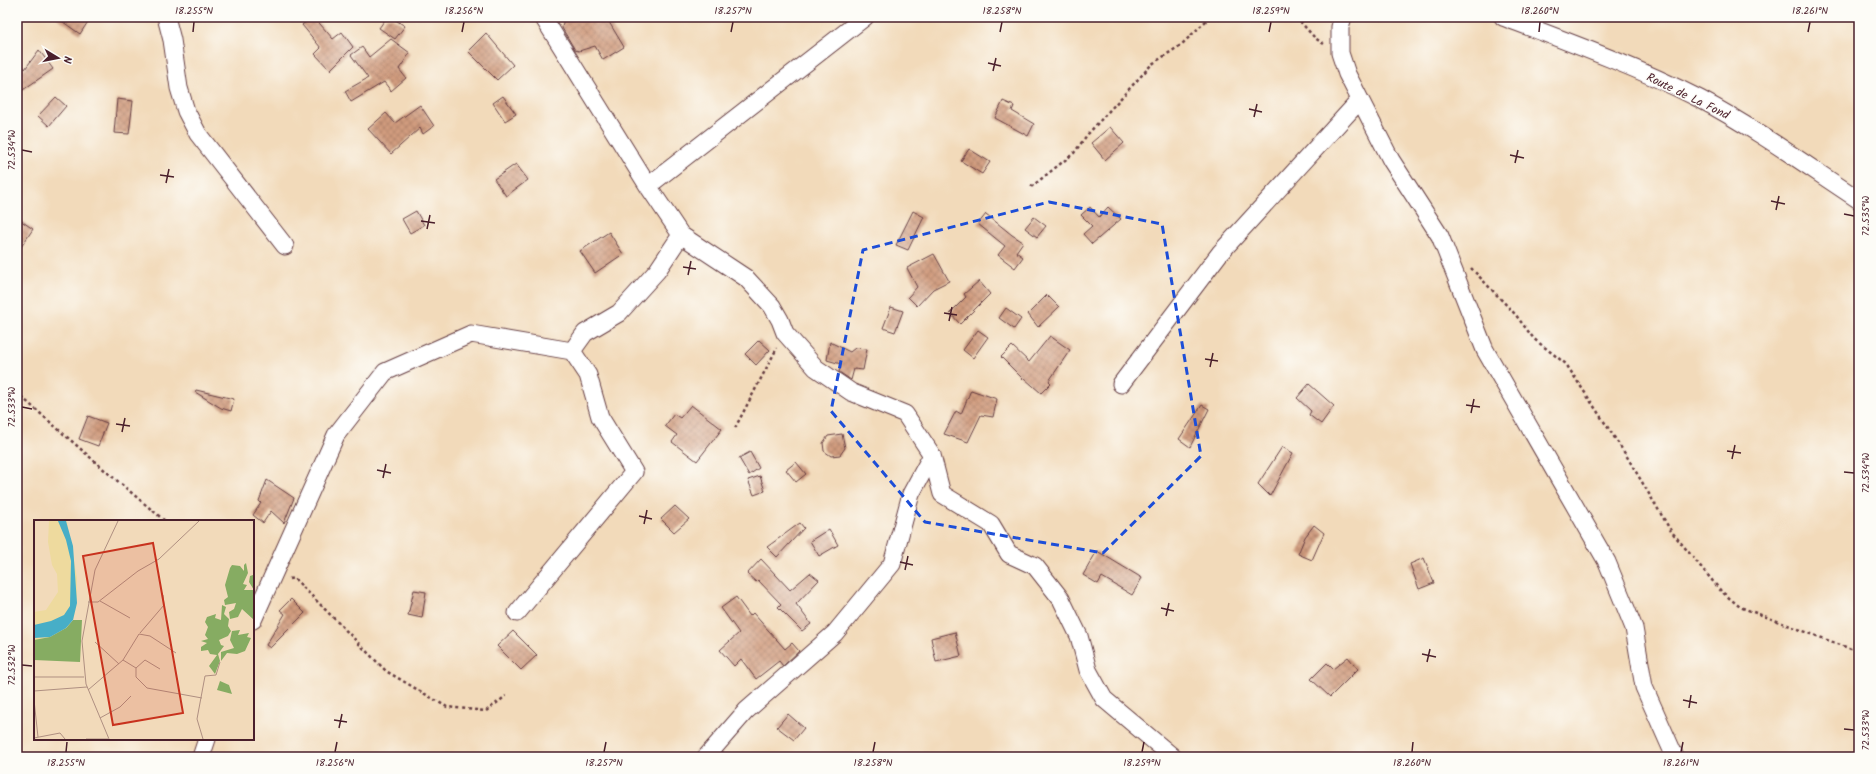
<svg xmlns="http://www.w3.org/2000/svg" width="1876" height="774" font-family="Kalam,sans-serif">
<style>
.building{fill:url(#building-cross-hatch)}
.lines{fill:none;stroke-linecap:round;stroke-linejoin:round}
.minor-casing{stroke:#633b40;stroke-width:19}
.path{stroke:#633b40;stroke-width:2.5;stroke-dasharray:3 3;stroke-linecap:butt}
.minor{stroke:#fff;stroke-width:17}
.marked{fill:none;stroke:#1d4ed8;stroke-width:3;stroke-dasharray:8 5;stroke-linejoin:round}
.ticks{fill:none;stroke:#4a1f2b;stroke-width:1.5}
.labels{text-anchor:middle;stroke-width:3;stroke-linejoin:round;paint-order:stroke}
.street-label{font-size:12px;fill:#4a1f2b;stroke:#fdfcf7}
.inset-road{fill:none;stroke:#af8f81;stroke-width:1}
.view{fill:#c8321e;fill-opacity:0.15;stroke:#c8321e;stroke-width:2}
.inset-edge{fill:none;stroke:#4a1f2b;stroke-width:2}
.neatline{fill:none;stroke:#4a1f2b;stroke-width:1.5}
.ticks-label{font-size:10px;text-anchor:middle;fill:#4a1f2b}
</style>
<defs>
<pattern id="building-cross-hatch" width="8" height="8" patternUnits="userSpaceOnUse"><rect width="8" height="8" fill="#d09b7e"/><path d="M0 0l8 8M0 8l8-8" fill="none" stroke="#ab7e67"/></pattern>
</defs>
<rect width="100%" height="100%" fill="#fdfcf7"/>
<filter id="ink" filterUnits="userSpaceOnUse"><feTurbulence type="fractalNoise" baseFrequency=".025" numOctaves="2"/><feDisplacementMap in="SourceGraphic" scale="8" xChannelSelector="R" yChannelSelector="G"/><feConvolveMatrix kernelMatrix="1 2 1 2 8 2 1 2 1" color-interpolation-filters="sRGB"/></filter>
<filter id="wash" filterUnits="userSpaceOnUse"><feTurbulence type="fractalNoise" baseFrequency=".012" numOctaves="4" result="noise"/><feDisplacementMap in="SourceGraphic" scale="16" xChannelSelector="R" yChannelSelector="G"/><feGaussianBlur stdDeviation="0.9" result="paint"/><feColorMatrix in="noise" values="0 0 0 0 0 0 0 0 0 0 0 0 0 0 0 0 0 1.4 0 .05"/><feComposite in="paint" operator="in"/></filter>
<g filter="url(#wash)">
<rect width="100%" height="100%" fill="#f2daba"/>
<g id="blocks">
<path class="building" d="M56 17H91L80 34Z
M311 17H314L333 39 342 32 353 47 330 70 315 54 321 48 302 25Z
M387 17H391L405 26 395 39 379 28Z
M569 17H606L624 47 603 60 595 46 579 51 575 50 562 28 563 22Z
M486 33 513 65 497 80 468 51Z
M391 39 410 53 399 69 406 78 391 91 384 82 351 102 345 91 368 78 351 55 362 47 369 57Z
M39 50 53 69 17 94V58L25 69Z
M503 96 516 114 505 121 493 103Z
M56 97 66 106 49 126 38 116Z
M117 99 133 101 129 134 114 133Z
M1003 101 1014 106 1012 111 1034 124 1028 136 995 118Z
M420 105 434 126 423 134 420 128 391 154 368 129 386 113 395 123Z
M1110 127 1124 143 1105 160 1091 143Z
M969 149 990 162 982 174 961 161Z
M516 164 528 180 506 196 494 179Z
M1090 207 1099 217 1108 207 1121 219 1092 244 1083 234 1092 226 1081 215Z
M416 211 424 225 410 233 402 219Z
M913 211 924 217 908 250 896 245Z
M986 214 1012 235 1023 242 1016 252 1023 257 1015 268 998 255 1005 246 978 224Z
M1034 217 1046 226 1037 237 1025 228Z
M17 218 33 229 17 253Z
M609 232 623 254 595 273 580 251Z
M934 254 949 281 933 289 917 306 908 297 917 287 907 268Z
M979 281 990 294 960 324 950 313 966 297 964 294Z
M1047 295 1059 307 1038 327 1028 314Z
M891 307 903 311 895 332 883 328Z
M1006 308 1021 319 1014 329 999 318Z
M978 330 988 337 973 358 963 350Z
M1050 336 1070 350 1049 381 1051 383 1041 393 1024 378 1023 379 1001 357 1012 346 1029 362Z
M759 340 770 350 756 365 745 354Z
M830 342 850 352 855 348 867 349 863 370 854 369 851 380 839 372 841 364 827 360Z
M1309 384 1334 406 1321 424 1309 415 1311 411 1297 398Z
M196 390 234 399 231 411 221 408 195 392Z
M971 390 997 399 993 417 981 415 968 442 944 434 956 411 961 414Z
M691 405 722 429 697 461 672 442 677 435 665 426 674 414 680 418Z
M1202 405 1209 409 1190 447 1179 439Z
M88 416 107 423 98 446 79 439Z
M842 434 845 448 840 455 831 456 824 451 823 443 828 436Z
M1282 447 1293 453 1270 496 1258 484Z
M750 452 759 468 749 475 739 458Z
M796 462 806 474 796 482 786 470Z
M760 476 765 491 754 495 748 480Z
M267 480 294 498 284 523 271 511 263 523 253 515 261 503 259 501Z
M675 506 689 519 674 532 661 519Z
M800 523 804 528 777 557 767 547Z
M1314 525 1324 533 1312 560 1298 554 1305 537Z
M829 529 838 545 819 556 810 541Z
M1097 551 1142 578 1132 595 1102 577 1098 584 1083 575Z
M1424 558 1434 583 1419 589 1410 564Z
M761 559 790 590 810 573 819 580 796 604 811 624 802 631 778 607 781 604 758 580 756 582 747 574Z
M414 590 426 592 422 618 408 615Z
M736 597 750 616 753 613 785 649 792 643 799 651 783 666 779 661 756 679 741 659 734 666 720 650 739 633 721 608Z
M291 599 305 613 270 648 266 645 285 614 280 610Z
M513 631 537 655 521 670 497 646Z
M955 632 961 656 936 662 931 638Z
M1348 657 1358 669 1330 697 1311 679 1327 663 1333 669Z
M788 714 804 728 794 740 777 727Z"/>
</g>
</g>
<g filter="url(#ink)">
<use href="#blocks" fill-opacity="0" stroke="#633b40" stroke-width="1"/>
<g class="lines">
<defs>
<path id="minor" d="M166 17 172 40 179 88 186 111 198 134 285 246
M543 17 648 186 681 235 746 278 772 306 780 320 785 333 816 368 851 392 905 414 932 455 911 494 892 564 835 633 746 711 706 757
M1343 17 1340 27V53L1347 74 1391 160 1440 236 1485 350 1607 562 1634 628 1644 687 1675 757
M1503 17C1569 42 1637 67 1700 99 1756 129 1806 165 1859 200
M648 186 865 17
M1121 384 1220 253 1359 101
M932 455 942 494 991 524 1009 554 1035 566 1061 599 1079 636 1088 670 1104 699 1173 757
M517 613 634 472 600 417 588 375 572 351
M253 620 336 435 385 372 471 334 572 351 585 333 619 313 657 271 681 235
M201 757 207 739"/>
</defs>
<use href="#minor" class="minor-casing"/>
<path class="path" d="M1296 17 1315 38 1324 44
M1031 187 1074 153 1087 135 1152 64 1181 45 1210 17
M1471 268 1515 314 1534 339 1566 364 1626 455 1671 531 1721 591 1740 607 1859 652
M17 393 108 473 165 521
M735 428 777 348
M289 579 294 578 386 671 447 707 486 711 506 696"/>
<use href="#minor" class="minor"/>
</g>
</g>
<path class="marked" d="M1049 202 1162 224 1201 456 1103 553 925 522 831 411 863 250Z"/>
<path class="ticks" d="M193 32 194 22M462 32 464 22M731 32 733 22M1000 32 1002 22M1269 32 1271 22M1539 32 1540 22M1808 32 1810 22M988 63 1001 66M993 71 996 58M1249 109 1262 112M1254 117 1257 104M22 150 32 152M1510 155 1524 158M1515 163 1518 150M160 175 174 177M166 183 169 169M1771 201 1785 204M1776 210 1779 196M1844 214 1854 216M421 221 435 223M427 229 430 215M683 267 696 269M688 275 691 261M944 313 957 315M949 321 952 307M1205 359 1218 361M1210 367 1213 353M1466 405 1480 407M22 407 32 409M1471 413 1474 399M116 424 130 426M122 432 125 418M1727 451 1741 453M1732 459 1735 445M377 470 391 473M1844 472 1854 473M383 478 386 464M639 516 652 519M644 524 647 510M900 562 913 565M905 570 908 556M1161 608 1174 611M1166 616 1169 603M1422 654 1436 657M1427 662 1430 649M22 665 32 666M1683 700 1697 703M1689 708 1691 695M334 720 347 722M339 728 342 714M1844 729 1854 730M66 752 67 742M335 752 337 742M604 752 606 742M873 752 875 742M1142 752 1144 742M1412 752 1413 742M1681 752 1683 742"/>
<g class="labels">
<g class="street-label">
<text transform="translate(1688 96) rotate(26)" y="4">Route de La Fond</text>
</g>
</g>
<g transform="translate(34 520)">
<rect width="220" height="220" fill="#f2daba"/>
<path d="M212 43 214 53 209 64 213 65 210 70H220L215 62 216 56 219 55V57L220 58V100L208 89 204 97 196 99 195 92 200 89 202 83 191 85 190 80 194 77 191 65 196 48 198 45 206 46 210 51V45ZM188 85 192 87 190 94 195 99 194 106 197 111 194 116 185 120 187 125 190 126 184 134 186 141 181 154 175 146 183 135 176 134 174 130 167 131V127L173 123 167 121 174 119 171 115 174 107 171 102 173 97 182 94 181 98 187 100ZM39 100H48L46 142 0 140V118L32 108ZM206 110 204 115 215 113 213 117 217 118 211 131 203 134 193 133 187 141V132L200 128 196 120 198 111ZM186 161 195 165 198 174 183 170Z" fill="#86ac62"/>
<path d="M15 1H33L43 58V83L39 100 32 108 16 117 0 120V92L12 90 24 72 23 54 18 45 14 22Z" fill="#eeda9e"/>
<path d="M24 1H32L39 26 43 83 39 100 32 108 16 117 0 118V105L17 101 30 95 36 86 37 41 32 20Z" fill="#47aec7"/>
<path class="inset-road" d="M66 81 96 98M54 82H64L104 51 125 39 165 1M106 113 130 85 129 75M61 122 85 144M89 140 102 148V157L113 168 168 178M102 148 111 140 126 149M0 157H50M54 170 89 140 105 114 116 116 142 133M0 171 53 167M0 180 4 217M66 198 86 187 97 176M0 218 26 213 31 219M52 219H74M75 219 52 164 48 121 61 50 84 1M169 219 163 199 171 156 182 155 186 142"/>
<path class="view" d="M119 23 149 193 79 205 49 36Z"/>
<rect width="220" height="220" class="inset-edge"/>
</g>
<rect width="1876" height="774" fill="none" stroke="#fdfcf7" stroke-width="44"/>
<g transform="translate(58 58) rotate(100)" stroke="#fdfcf7" stroke-width="3" paint-order="stroke">
<path d="M0-3L7 15L0 10L-7 15Z" fill="#4a1f2b"/>
<text y="-6" font-size="11" font-weight="bold" text-anchor="middle" fill="#4a1f2b">N</text>
</g>
<rect x="22" y="22" width="1832" height="730" class="neatline"/>
<g class="ticks-label">
<text x="194" y="14">18.255°N</text>
<text x="464" y="14">18.256°N</text>
<text x="733" y="14">18.257°N</text>
<text x="1002" y="14">18.258°N</text>
<text x="1271" y="14">18.259°N</text>
<text x="1540" y="14">18.260°N</text>
<text x="1810" y="14">18.261°N</text>
<text transform="translate(11 150) rotate(-90)" y="4">72.534°W</text>
<text transform="translate(1865 216) rotate(-90)" y="4">72.535°W</text>
<text transform="translate(11 407) rotate(-90)" y="4">72.533°W</text>
<text transform="translate(1865 473) rotate(-90)" y="4">72.534°W</text>
<text transform="translate(11 665) rotate(-90)" y="4">72.532°W</text>
<text transform="translate(1865 730) rotate(-90)" y="4">72.533°W</text>
<text x="66" y="766">18.255°N</text>
<text x="335" y="766">18.256°N</text>
<text x="604" y="766">18.257°N</text>
<text x="873" y="766">18.258°N</text>
<text x="1142" y="766">18.259°N</text>
<text x="1412" y="766">18.260°N</text>
<text x="1681" y="766">18.261°N</text>
</g>
</svg>
